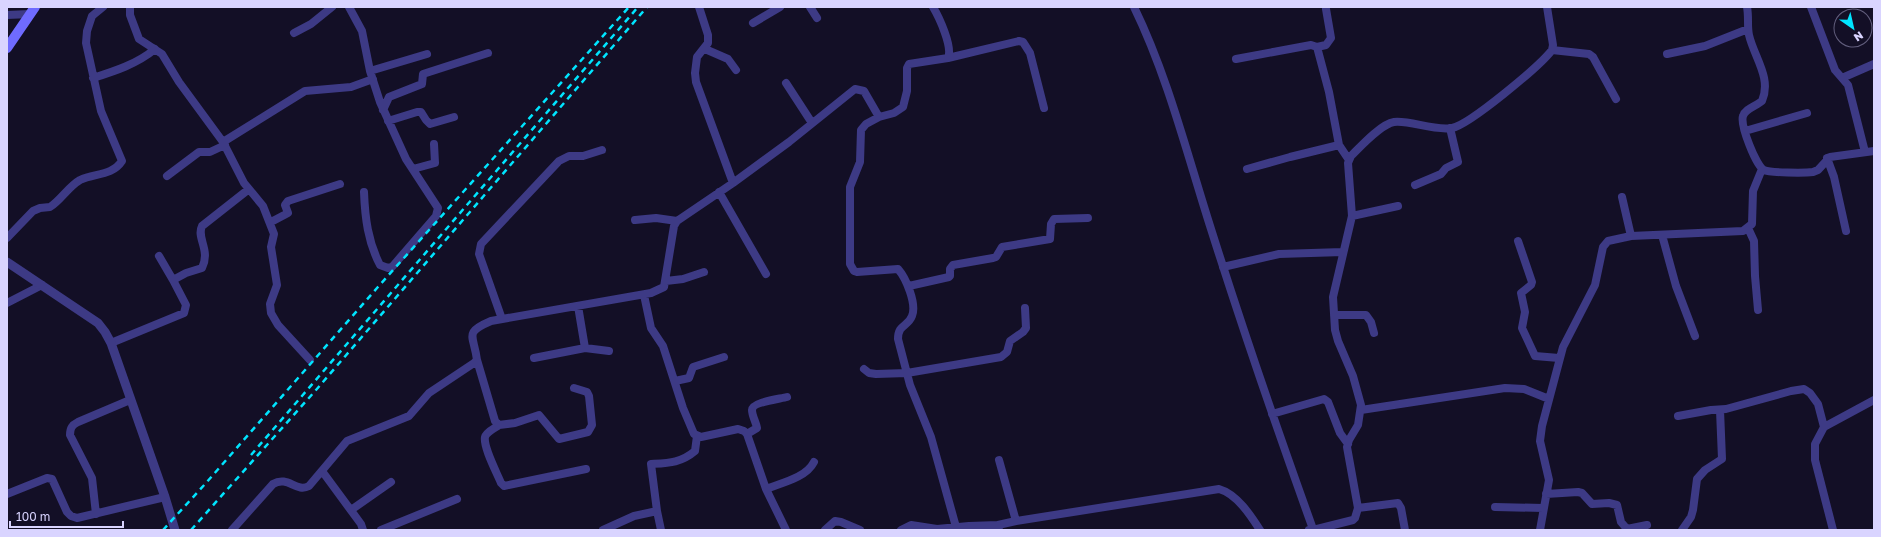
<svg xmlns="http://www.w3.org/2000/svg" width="1881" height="537" font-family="'Golos Text',sans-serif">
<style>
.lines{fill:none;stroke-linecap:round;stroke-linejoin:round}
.minor{stroke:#3d3a85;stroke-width:8}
.tertiary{stroke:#3d3a85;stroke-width:9}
.secondary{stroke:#6f6bff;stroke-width:10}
.rail{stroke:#00e5ff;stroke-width:2.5;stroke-dasharray:6 5;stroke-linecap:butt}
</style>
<rect width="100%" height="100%" fill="#130f26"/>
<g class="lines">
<path class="minor" d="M130 7V15L139 39 162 54 179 82 223 142 244 183 263 206 274 234 271 247 277 285 270 304 271 313 278 325 310 360
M349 7 362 31 370 71 380 102 406 159 438 208 436 216 392 267 388 268 380 265C368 242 365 218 364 192
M810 7 817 18
M933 7C939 17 953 47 948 58L909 64 907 68V91L903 107 894 113 879 117 866 124 861 130 860 162 850 187V264L854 271 857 272 898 269C906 278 917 304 912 316 908 327 898 324 898 339L910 385 931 437 956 527
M1134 7C1168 77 1187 154 1211 229 1243 330 1277 429 1313 529L1309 530
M1747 7C1749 17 1747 26 1749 35 1754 57 1772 78 1762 101 1756 106 1745 109 1743 116 1740 125 1756 166 1764 170 1770 173 1805 173 1813 172L1818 170 1830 157 1874 151
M1811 7 1835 70 1848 85 1865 152
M7 15 30 14
M753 23 780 7
M294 33 311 24 332 7
M1317 47 1326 45 1331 38 1326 9
M705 49 728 59 736 70
M1552 50 1589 54 1593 57 1616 99
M1667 54 1705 46 1748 29
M948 58 1019 41 1023 42 1030 53 1044 108
M1236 59 1311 45 1317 47 1329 92 1339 145
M370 71 427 54
M93 78C115 71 137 64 155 49
M1842 78 1874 64
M786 83 812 123
M383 110 389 97 422 84 423 74 488 53
M388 121 417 112H421L426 120 430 124 454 117
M1745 131 1807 113
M223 142 305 91 351 87 373 79
M1827 158 1834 177 1846 231
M413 169 435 163 434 144
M1247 169 1290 157 1339 145 1349 160
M167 176 199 152H210L225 145
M733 183 789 142 855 89 864 91 879 117
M1415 185 1441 174 1446 168 1458 162 1450 128
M719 192 766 274
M1622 197 1631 236
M1352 216 1398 206
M635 220 656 218 677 221
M271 222 288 213 285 205 288 201 340 184
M1748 228 1754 241 1755 276 1758 310
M1662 235 1676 286 1695 336
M7 238 33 211 40 208 50 207C61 200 68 187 80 180 95 173 112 176 122 161L101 111 86 43 87 31 92 16 103 7
M1518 241 1532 282 1531 285 1521 293 1525 312 1522 328 1535 356 1559 358
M159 256 173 280
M1223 267 1279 254 1343 252
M666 281 683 279 704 272
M909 286 949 277 950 276V269L953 265 993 258 996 257 1002 247 1050 239 1051 224 1054 219 1088 218
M644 295 651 328 663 346 683 408 694 434 701 437 738 429 744 431 747 434 766 489 786 530
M7 303 42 285
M578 306 585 348
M1334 315H1366L1371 322 1374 333
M502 319 479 254 481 244 559 161 569 156H583L602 150
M111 343 184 313 186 305 173 280 186 273 202 268C211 250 196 238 202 226L249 189
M534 358 585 348 609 351
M477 360 495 421 499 425 515 423 539 415 559 439 588 432 592 425 589 396 587 392 574 388
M864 369 869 373 876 374 907 373 1001 357 1007 352 1010 341 1023 332 1026 328 1025 308
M675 381 689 378 693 367 724 357
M1361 410 1505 388 1524 389 1549 399
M1272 414 1324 399 1328 402 1340 433 1348 444
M1678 416 1711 410 1726 409 1791 391 1804 389 1810 393 1818 404 1824 427
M499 425C495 428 486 432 485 437 483 447 497 473 501 483L504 486 586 469
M747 434 757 428C756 422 752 416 752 410 752 402 780 399 787 397
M999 460 1016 521
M322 471 361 524 363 530
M766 489C781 483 806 478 814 462
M7 494 47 478 52 479 67 512 71 516 77 518 165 497
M1546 494 1578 492 1582 493 1592 504 1609 503 1617 505 1621 522 1627 529 1647 525
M1495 507 1543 508
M1358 508 1398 503 1401 508 1405 530
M351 510 391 482
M96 514 92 478 70 435C70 428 72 425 78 422L130 400
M232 530 273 484C288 475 296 493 309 486L347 441 409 416 429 393 474 363 477 360C474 335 463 333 491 321L651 293 664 287 674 226 677 221 733 183 696 82 695 73 697 57 708 43V35L699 7
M381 530 457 499
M603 530 634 516 657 511
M661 530 657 511 651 464C668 463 681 463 695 451L697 436
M825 530 835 521 841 522 860 530
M901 530 911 525 937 529 969 526 998 525
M999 530 998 525 1016 521 1219 489C1237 494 1251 516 1260 530
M1313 530 1353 520 1355 518 1358 508 1347 447 1349 440 1358 425 1361 405 1353 376 1338 341 1335 330 1333 297 1352 216 1348 163 1351 156C1361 146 1381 124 1394 122 1410 120 1433 131 1452 128 1469 125 1540 66 1552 50L1553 45 1547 7
M1540 530 1549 480 1540 441 1542 426 1563 347 1595 285 1603 247 1608 241 1631 236 1743 231 1752 224 1753 191 1762 169
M1682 530 1691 517 1693 510 1697 479 1705 470 1722 459 1720 410
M1833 530 1815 460V444L1824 427 1874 400"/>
<path class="tertiary" d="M7 262 98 323 105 332 111 343 165 497 175 530"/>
<path class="secondary" d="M7 48 35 7"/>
<path class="rail" d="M251 455 638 7
M163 530 206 483 377 288 629 7
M191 530 316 390 647 7"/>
</g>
<rect width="1881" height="537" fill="none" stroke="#d9d4ff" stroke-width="16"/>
<g transform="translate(1853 28) rotate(146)"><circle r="19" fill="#130f26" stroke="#625e7d"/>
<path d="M0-3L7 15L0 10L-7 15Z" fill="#00e5ff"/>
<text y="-6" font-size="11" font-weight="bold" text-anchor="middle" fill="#d9d4ff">N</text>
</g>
<path d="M10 521v6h113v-6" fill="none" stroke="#d9d4ff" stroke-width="2"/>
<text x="16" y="521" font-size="12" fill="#d9d4ff" stroke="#130f26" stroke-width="3" paint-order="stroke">100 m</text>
</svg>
